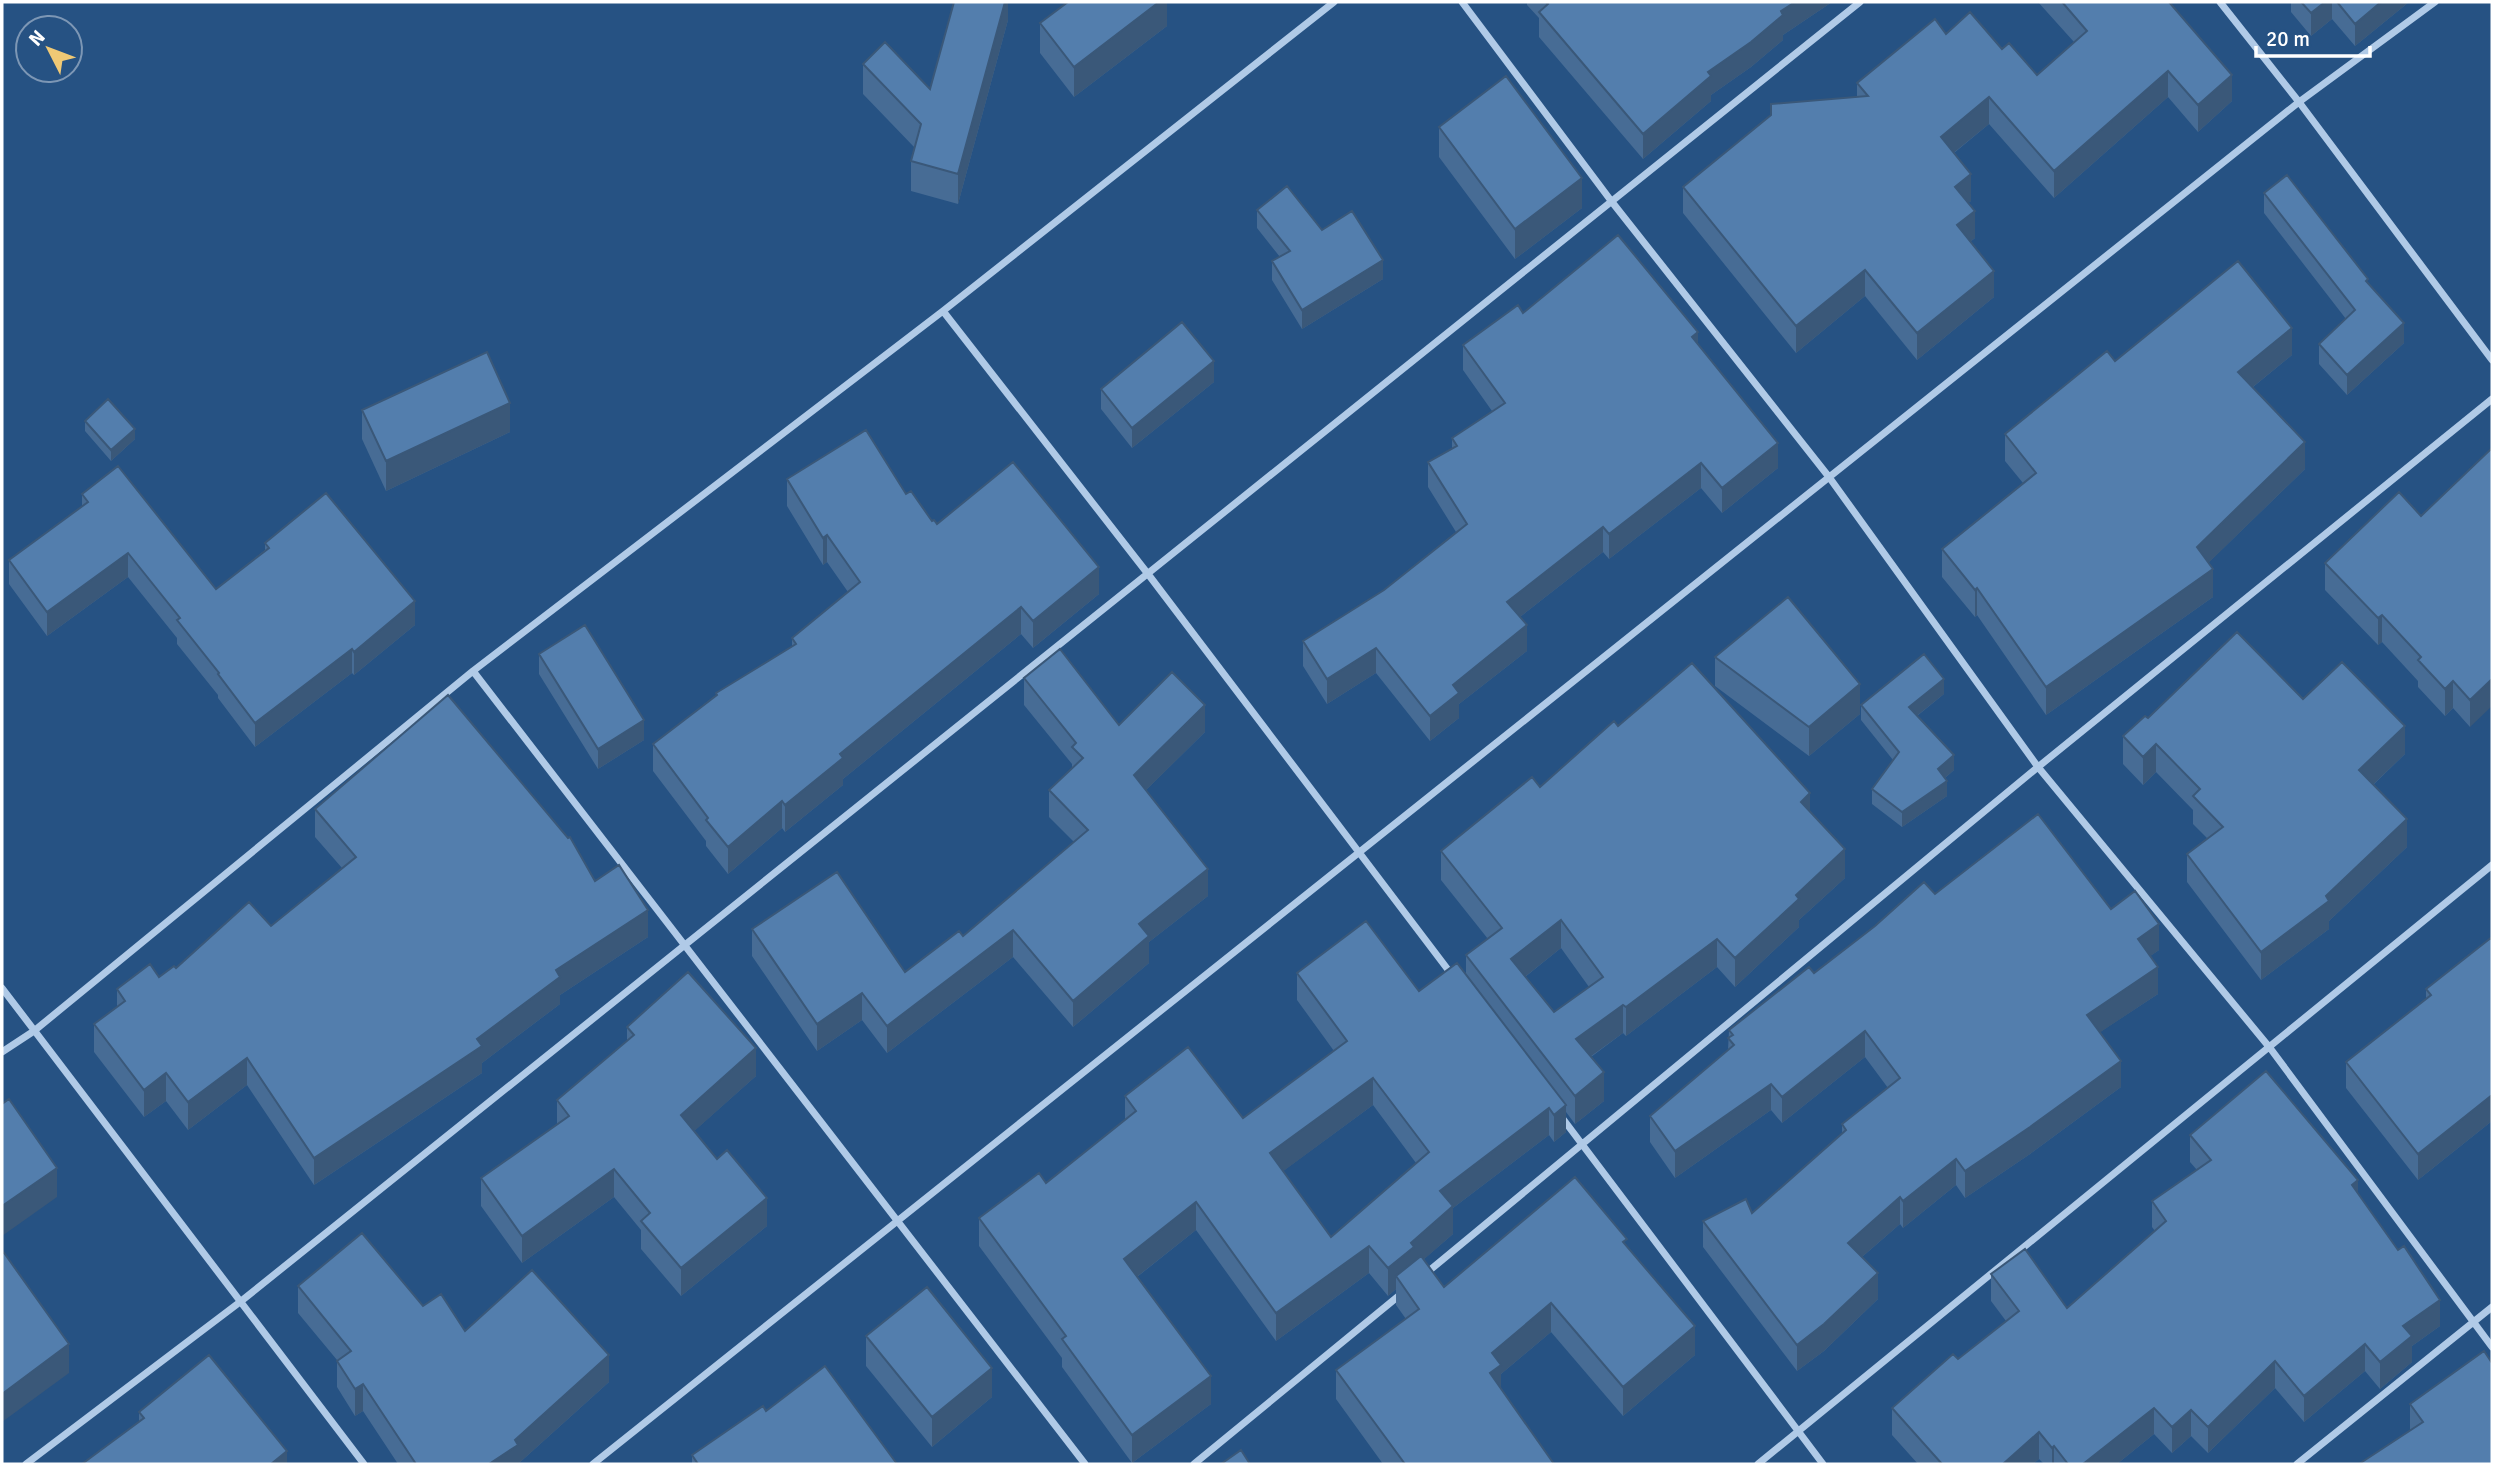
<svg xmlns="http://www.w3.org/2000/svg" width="2494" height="1466" font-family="Signika,sans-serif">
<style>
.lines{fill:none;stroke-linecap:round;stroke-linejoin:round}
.street{stroke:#b0cae7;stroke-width:7}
.wall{fill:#476c95;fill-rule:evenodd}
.shaded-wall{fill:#3a5879}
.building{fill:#537ead;stroke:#3a5879;stroke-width:2;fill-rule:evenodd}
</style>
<rect width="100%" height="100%" fill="#265283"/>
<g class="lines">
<path class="street" d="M1462 2 1612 202 1829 477 2038 767 2270 1048 2492 1347
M2220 2 2299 102 2492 360
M943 311 1148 574 1452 975
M473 671 1085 1464
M2 988 364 1464
M2 1052 34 1031 473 671 943 311 1334 2
M1560 1115 1823 1464
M1424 1275 2038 767 2492 399
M26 1464 240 1302 1860 2
M593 1464 2299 102 2435 2
M1194 1464 1401 1294
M1758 1464 2492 865
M2297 1464 2492 1307"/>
</g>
<path class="wall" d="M1008 2V20L958 204 911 191V161L915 148 863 94V64L930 89Z
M1167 2V26L1074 97 1040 53V23Z
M1527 2H1832L1783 35V40L1751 67 1711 95V101L1643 159 1539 37V18L1527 5Z
M2038 2H2169L2232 101 2198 132 2168 97 2054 198 1989 124 1954 153 1971 201 1968 203 1975 238 1970 242 1994 297 1917 360 1865 296 1796 353 1683 213V187L1771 115V104L1857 97V83L1946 34 2002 49 2037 75 2074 42Z
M2291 2H2409L2355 46 2332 19 2311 36 2291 12Z
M1439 127 1582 208 1515 259 1439 157Z
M2264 193 2404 343 2347 395 2319 364V344L2346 319 2264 213Z
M1257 210 1322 230 1383 279 1302 329 1272 280V261L1280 257 1257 228Z
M1523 313 1698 344 1778 468 1722 513 1701 488 1609 559 1603 552 1520 617 1527 651 1459 704V718L1430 741 1376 673 1327 704 1303 666V641L1384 590 1456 532 1428 487V462L1452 449V438L1492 411 1463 370V345Z
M2292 355 2253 387 2305 469 2208 563 2213 597 2046 715 1977 615 1975 617 1942 577V549L2023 483 2005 461V434L2115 361Z
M1214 382 1132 448 1101 409V389Z
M362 410 510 432 386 491 362 439Z
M85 421 135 439 111 461 85 431Z
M2492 448 2470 727 2453 708 2445 716 2418 687V681L2382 642 2378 645 2325 590V563L2421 516Z
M787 479 906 494 932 521 937 524 1099 594 1033 648 1021 634 843 779V785L785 832 782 828 728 874 706 846V841L653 771V744L716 695V693L792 646V638L848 592 827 562 823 565 787 506Z
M82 494 216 589 265 550V543L415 625 354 675 352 673 255 747 218 698V695L177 644V638L128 577 47 636 9 584V560L82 507Z
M539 654 644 740 598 769 539 674Z
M1715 657 1860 714 1809 756 1715 686Z
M1024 678 1119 725 1205 732 1146 790 1208 896 1149 942V963L1073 1027 1013 957 887 1053 862 1020 817 1051 752 956V929L905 972 963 936 1074 842 1049 817V790L1072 769V764L1024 705Z
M1944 694 1917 716 1954 770 1945 778 1947 796 1902 827 1872 804V789L1893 760 1861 720V705Z
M2303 699 2405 754 2373 785 2407 847 2329 921V929L2261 980 2187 882V854L2207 838 2193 824V810L2156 772 2143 785 2123 764V736L2148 718Z
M1618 726 1810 812 1845 878 1799 920V927L1735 987 1717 967 1626 1036 1623 1033 1591 1057 1604 1101 1575 1124 1566 1112V1132L1554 1142 1549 1135 1453 1208V1234L1424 1259 1444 1287 1627 1246 1695 1355 1623 1416 1551 1332 1501 1374V1389L1554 1464H1383L1336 1399V1370L1406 1319 1396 1305V1289L1388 1296 1369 1273 1276 1341 1196 1230 1137 1277 1211 1404 1132 1463 1062 1367V1358L979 1246V1218L1046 1183 1125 1120V1096L1243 1118 1334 1051 1297 1000V973L1419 991 1466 976V955L1488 939 1441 880V851L1540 787ZM1561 948 1589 987 1554 1012 1525 977ZM1373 1105 1416 1163 1331 1237 1283 1171Z
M315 809 595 881 648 937 560 995V1004L482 1063V1073L314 1185 247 1085 188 1130 166 1101 144 1117 94 1052V1024L117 1007V989L159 977 271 926 342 868 315 837Z
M1935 894 2111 909 2159 950 2150 956 2158 994 2100 1032 2121 1087 2030 1154 1965 1198 1956 1185 1903 1228 1900 1224 1862 1257 1878 1299 1824 1351 1797 1371 1703 1247V1221L1752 1213 1842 1133V1124L1888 1088 1865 1057 1782 1123 1771 1110 1675 1178 1650 1142V1116L1728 1050 1729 1030Z
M2492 937V1121L2418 1180 2346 1088V1062L2426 999V989Z
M627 1027 756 1076 694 1131 767 1226 681 1296 641 1249V1230L614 1197 522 1263 481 1206V1178L557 1125V1100L627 1041Z
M2190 1135 2358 1194 2440 1326 2412 1346V1362L2380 1389 2365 1371 2304 1422 2275 1388 2208 1453 2191 1436 2172 1453 2154 1434 2117 1464H2044L2039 1459 2033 1464H1918L1892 1435V1408L1958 1359 2006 1321 1991 1301V1274L2067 1308 2155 1231 2152 1227V1201L2197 1170 2190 1162Z
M298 1286 423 1306 465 1331 609 1382 518 1464H398L363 1411 355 1416 337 1387V1360L298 1313Z
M866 1336 992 1397 932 1447 866 1366Z
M2410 1404 2492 1464 2410 1431Z
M766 1411 897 1464H692V1455Z
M139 1412 287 1464 139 1422Z"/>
<path class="shaded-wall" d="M1005 2H1008V20L958 204V174Z
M1159 2H1167V26L1074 97V67Z
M1795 2H1832L1783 35V40L1751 67 1711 95V101L1643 159V134L1708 72 1781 11Z
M2325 2H2332V19L2311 36V13Z
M2381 2H2409L2355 46V24Z
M2168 71V97L2054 198V171Z
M2232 75V101L2198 132V105Z
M1989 97V124L1941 163V137Z
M1971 174V201L1955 214V187Z
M1582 178V208L1515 259V229Z
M1975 211V238L1957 252V225Z
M1383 260V279L1302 329V310Z
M1865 270V296L1796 353V326Z
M1994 271V297L1917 360V333Z
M2404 323V343L2347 395V375Z
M2292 328V355L2238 399V372Z
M1698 332V358L1692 337Z
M1214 361V382L1132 448V428Z
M510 403V432L386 491V461Z
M135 429V439L111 461V450Z
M2305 442V469L2197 574V547Z
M1778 443V468L1722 513V488Z
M1701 463V488L1609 559V534Z
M1603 527V552L1507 627V602Z
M827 535V562L823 565V538Z
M128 553V577L47 636V612Z
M1099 567V594L1033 648V621Z
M2213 569V597L2046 715V687Z
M1977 588V615L1975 617V590Z
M415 601V625L354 675V652Z
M1021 607V634L843 779V785L785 832V805L840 754Z
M2382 615V642L2378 645V618Z
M1527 625V651L1459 704V718L1430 741V716L1453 685Z
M1376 648V673L1327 704V679Z
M352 649V673L255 747V723Z
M1944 679V694L1909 722V707Z
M2492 679V706L2470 727V700Z
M2453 681V708L2445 716V689Z
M1860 684V714L1809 756V727Z
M1205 705V732L1134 802V775Z
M644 720V740L598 769V749Z
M2405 726V754L2359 798V770Z
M2156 744V772L2143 785V757Z
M1954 755V770L1938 784V769Z
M1947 781V796L1902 827V812Z
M1810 793V822L1801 802Z
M782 801V828L728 874V847Z
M2407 819V847L2329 921V929L2261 980V952L2326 896Z
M1845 849V878L1799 920V927L1735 987V958L1796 895Z
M1208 869V896L1149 942V963L1073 1027V1001L1139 924Z
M648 910V937L560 995V1004L482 1063V1073L314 1185V1158L556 970Z
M1561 920V948L1511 988V959Z
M2159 924V950L2138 965V939Z
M1013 930V957L887 1053V1026Z
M1717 939V967L1626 1036V1007Z
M2158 967V994L2087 1041V1015Z
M862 993V1020L817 1051V1024Z
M1623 1005V1033L1576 1067V1039Z
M1865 1031V1057L1782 1123V1097Z
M756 1048V1076L681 1143V1115Z
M247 1058V1085L188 1130V1102Z
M2121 1061V1087L2030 1154 1965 1198V1171Z
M1604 1072V1101L1575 1124V1096Z
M166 1073V1101L144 1117V1090Z
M1373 1078V1105L1270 1181V1153Z
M1771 1084V1110L1675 1178V1151Z
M2492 1095V1121L2418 1180V1154Z
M1566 1105V1132L1554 1142V1115Z
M1549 1108V1135L1453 1208V1234L1414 1268 1396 1276V1289L1388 1296V1268L1411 1243 1440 1191Z
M1956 1159V1185L1903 1228V1201Z
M57 1168V1197L2 1236V1206Z
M614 1169V1197L522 1263V1236Z
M2358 1180V1207L2352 1185Z
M1900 1197V1224L1848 1269V1243Z
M767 1198V1226L681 1296V1268Z
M1196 1202V1230L1124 1287V1259Z
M1369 1246V1273L1276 1341V1313Z
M1878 1273V1299L1824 1351 1797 1371V1345Z
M2440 1300V1326L2412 1346V1362L2380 1389V1362L2403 1326Z
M1551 1303V1332L1501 1374V1394L1490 1373 1492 1353Z
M1695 1326V1355L1623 1416V1387Z
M69 1344V1373L2 1422V1394Z
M2365 1344V1371L2304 1422V1396Z
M609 1355V1382L518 1464H489Z
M2275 1361V1388L2208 1453V1427Z
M992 1368V1397L932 1447V1417Z
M1211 1376V1404L1132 1463V1435Z
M363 1384V1411L355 1416V1389Z
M2154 1408V1434L2117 1464H2083Z
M2191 1410V1436L2172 1453V1427Z
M2039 1432V1459L2033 1464H2003Z
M2054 1446V1464H2052V1448Z
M287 1451V1464H271Z"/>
<path class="building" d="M954 2H1005L958 174 911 161 921 124 863 64 885 42 930 89Z
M1068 2H1159L1074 67 1040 23Z
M1546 2H1795L1781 11 1783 15 1751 42 1708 72 1711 76 1643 134 1539 12 1548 4Z
M2062 2H2169L2232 75 2198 105 2168 71 2054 171 1989 97 1941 137 1971 174 1955 187 1975 211 1957 225 1994 271 1917 333 1865 270 1796 326 1683 187 1771 115V104L1868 96 1857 83 1935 19 1946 34 1970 12 2002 49 2009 43 2037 75 2087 31Z
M2301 2H2325L2311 13Z
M2337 2H2381L2355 24Z
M1506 76 1582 178 1515 229 1439 127Z
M2287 175 2368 279 2366 281 2404 323 2347 375 2319 344 2355 310 2264 193Z
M1287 186 1322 230 1352 211 1383 260 1302 310 1272 261 1290 251 1257 210Z
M1618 235 1698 332 1692 337 1778 443 1722 488 1701 463 1609 534 1603 527 1507 602 1527 625 1453 685 1459 693 1430 716 1376 648 1327 679 1303 641 1384 590 1467 524 1428 462 1457 446 1452 438 1505 403 1463 345 1518 305 1523 313Z
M2238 261 2292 328 2238 372 2305 442 2197 547 2213 569 2046 687 1977 588 1975 590 1942 549 2036 473 2005 434 2107 351 2115 361Z
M1182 322 1214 361 1132 428 1101 389Z
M487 352 510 403 386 461 362 410Z
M108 399 135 429 111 450 85 421Z
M866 430 906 494 911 491 932 521 934 520 937 524 1013 462 1099 567 1033 621 1021 607 840 754 843 758 785 805 782 801 728 847 706 820 708 818 653 744 717 695 716 693 796 644 792 638 860 582 827 535 823 538 787 479Z
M2492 448V679L2470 700 2453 681 2445 689 2418 660 2421 657 2382 615 2378 618 2325 563 2399 492 2421 516Z
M118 466 216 589 269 548 265 543 326 493 415 601 354 652 352 649 255 723 218 674 219 673 177 620 180 618 128 553 47 612 9 560 88 502 82 494Z
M1788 597 1860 684 1809 727 1715 657Z
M585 625 644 720 598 749 539 654Z
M2237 632 2303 699 2342 662 2405 726 2359 770 2407 819 2326 896 2329 901 2261 952 2187 854 2223 827 2193 796 2200 789 2156 744 2143 757 2123 736 2145 716 2148 718Z
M1060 649 1119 725 1172 672 1205 705 1134 775 1208 869 1139 924 1149 936 1073 1001 1013 930 887 1026 862 993 817 1024 752 929 837 872 905 972 959 931 963 936 1088 830 1049 790 1083 758 1072 747 1076 743 1024 678Z
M1924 654 1944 679 1909 707 1954 755 1938 769 1947 781 1902 812 1872 789 1899 752 1861 705Z
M1692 663 1810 793 1801 802 1845 849 1796 895 1799 899 1735 958 1717 939 1626 1007 1623 1005 1576 1039 1604 1072 1575 1096 1466 955 1502 928 1441 851 1532 777 1540 787 1614 721 1618 726ZM1561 920 1603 977 1554 1012 1511 959Z
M448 695 568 838 570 837 595 881 619 865 648 910 556 970 560 977 477 1039 482 1046 314 1158 247 1058 188 1102 166 1073 144 1090 94 1024 125 1001 117 989 150 964 159 977 174 966 176 968 249 902 271 926 356 857 315 809Z
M2038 814 2111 909 2135 891 2159 924 2138 939 2158 967 2087 1015 2121 1061 2030 1127 1965 1171 1956 1159 1903 1201 1900 1197 1848 1243 1878 1273 1824 1324 1797 1345 1703 1221 1746 1199 1752 1213 1846 1130 1842 1124 1900 1078 1865 1031 1782 1097 1771 1084 1675 1151 1650 1116 1734 1045 1728 1038 1733 1035 1729 1030 1809 967 1814 973 1875 926 1924 882 1935 894Z
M1366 921 1419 991 1457 963 1566 1105 1554 1115 1549 1108 1440 1191 1453 1206 1411 1243 1414 1247 1388 1268 1369 1246 1276 1313 1196 1202 1124 1259 1211 1376 1132 1435 1062 1339 1066 1336 979 1218 1039 1173 1046 1183 1136 1111 1125 1096 1188 1047 1243 1118 1347 1041 1297 973ZM1373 1078 1429 1152 1331 1237 1270 1153Z
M2492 937V1095L2418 1154 2346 1062 2431 995 2426 989Z
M688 972 756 1048 681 1115 717 1159 727 1150 767 1198 681 1268 641 1221 650 1213 614 1169 522 1236 481 1178 569 1116 557 1100 634 1035 627 1027Z
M2266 1071 2358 1180 2352 1185 2398 1250 2404 1246 2440 1300 2403 1326 2412 1336 2380 1362 2365 1344 2304 1396 2275 1361 2208 1427 2191 1410 2172 1427 2154 1408 2083 1464H2068L2054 1446 2052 1448 2039 1432 2003 1464H1942L1892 1408 1953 1354 1958 1359 2019 1311 1991 1274 2025 1249 2067 1308 2166 1221 2152 1201 2211 1160 2190 1135Z
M9 1099 57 1168 2 1206V1104Z
M1575 1177 1627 1239 1623 1242 1695 1326 1623 1387 1551 1303 1492 1353 1501 1365 1490 1373 1554 1464H1405L1336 1370 1419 1309 1396 1276 1421 1256 1444 1287Z
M362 1233 423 1306 441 1294 465 1331 532 1270 609 1355 515 1440 518 1445 489 1464H416L363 1384 355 1389 337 1361 351 1351 298 1286Z
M2 1250 69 1344 2 1394Z
M927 1287 992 1368 932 1417 866 1336Z
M2484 1351 2492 1363V1464H2359L2423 1422 2410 1404Z
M209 1355 287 1451 271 1464H82L144 1418 139 1412Z
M825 1366 897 1464H698L692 1455 763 1406 766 1411Z
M1241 1450 1250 1464H1221Z"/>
<rect width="2494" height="1466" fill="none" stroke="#ffffff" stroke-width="7"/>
<g transform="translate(49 49) rotate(312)"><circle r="33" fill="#265283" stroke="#7d97b5" stroke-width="2"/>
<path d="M0-5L12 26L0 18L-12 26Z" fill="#f0c975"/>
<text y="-10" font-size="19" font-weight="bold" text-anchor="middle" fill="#ffffff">N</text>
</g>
<path d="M2256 46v10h114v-10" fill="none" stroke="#ffffff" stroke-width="3.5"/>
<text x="2266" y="46" font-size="21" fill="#ffffff" stroke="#265283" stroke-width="5" paint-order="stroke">20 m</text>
</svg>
